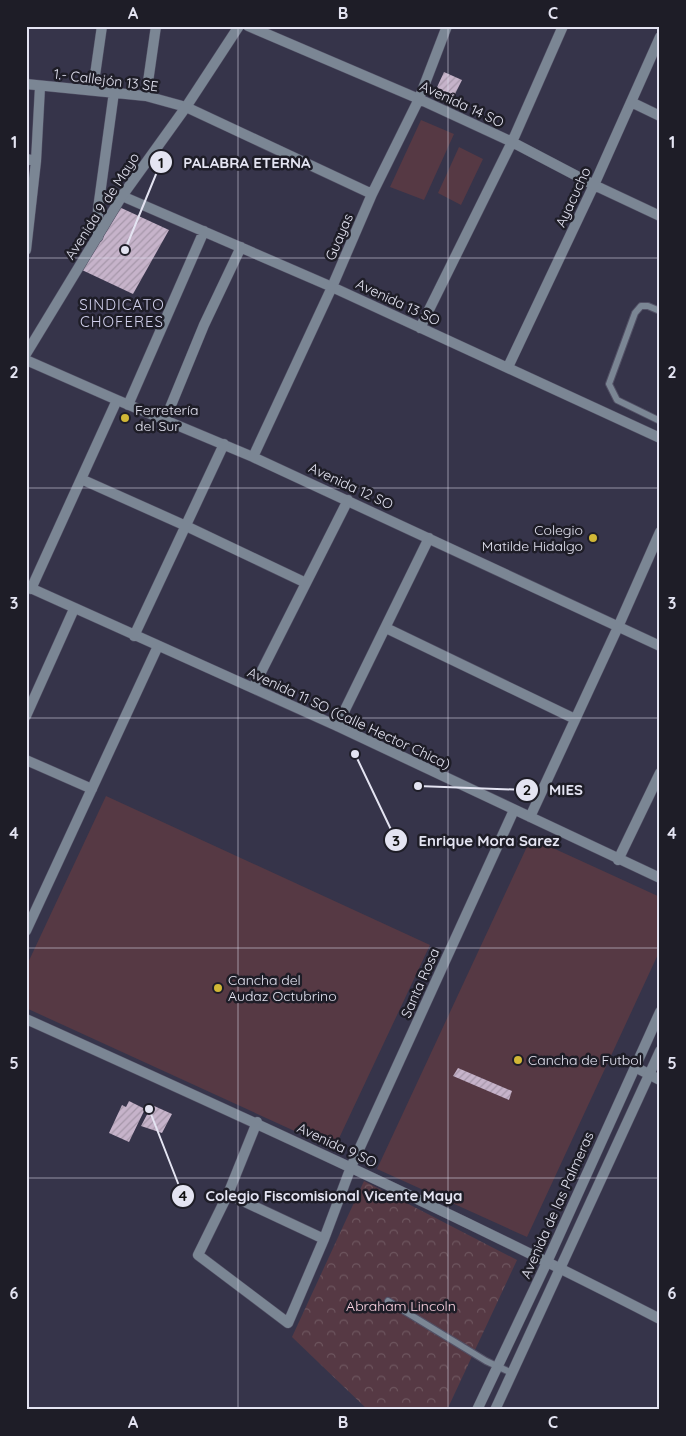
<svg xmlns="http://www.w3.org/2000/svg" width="686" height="1436" font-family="Quicksand,sans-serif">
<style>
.green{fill:#563944}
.park{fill:url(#park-crowns)}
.building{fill:url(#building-hatch)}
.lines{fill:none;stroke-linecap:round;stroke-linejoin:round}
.service-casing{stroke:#525065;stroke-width:8}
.minor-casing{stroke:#525065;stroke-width:11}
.tertiary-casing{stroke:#525065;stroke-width:11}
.service{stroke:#7b8694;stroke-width:6}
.minor{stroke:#7b8694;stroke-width:10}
.tertiary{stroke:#7b8694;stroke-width:10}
.grid{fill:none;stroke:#e4e4f2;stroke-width:1;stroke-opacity:0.55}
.poi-dot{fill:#d1b736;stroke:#1e1d27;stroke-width:2}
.labels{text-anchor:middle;stroke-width:5;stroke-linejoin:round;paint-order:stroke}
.street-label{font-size:14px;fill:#e4e4f2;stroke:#1e1d27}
.poi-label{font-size:14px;fill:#e4e4f2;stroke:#1e1d27;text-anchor:start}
.park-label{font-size:14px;fill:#fed4e3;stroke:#1e1d27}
.neighbourhood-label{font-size:15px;letter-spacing:1px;fill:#d1d0ec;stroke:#1e1d27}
.leader{fill:none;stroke:#e4e4f2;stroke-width:2}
.callout-dot{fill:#e4e4f2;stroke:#1e1d27;stroke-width:2}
.mark-label{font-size:15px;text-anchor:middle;font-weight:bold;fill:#111}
.callout-label{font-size:15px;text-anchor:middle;font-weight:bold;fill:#e4e4f2;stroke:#1e1d27;stroke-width:5;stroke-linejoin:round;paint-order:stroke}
.neatline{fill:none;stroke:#e4e4f2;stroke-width:2}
.grid-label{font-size:16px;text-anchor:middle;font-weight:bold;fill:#e4e4f2}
</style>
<defs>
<pattern id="park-crowns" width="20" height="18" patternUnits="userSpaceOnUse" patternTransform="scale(1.25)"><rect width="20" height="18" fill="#563944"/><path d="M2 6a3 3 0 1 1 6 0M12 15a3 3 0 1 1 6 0" fill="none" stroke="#6e565f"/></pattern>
<pattern id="building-hatch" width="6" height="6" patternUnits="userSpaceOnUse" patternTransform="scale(1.25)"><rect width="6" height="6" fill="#c6b3ca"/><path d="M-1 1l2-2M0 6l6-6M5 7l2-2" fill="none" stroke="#a697aa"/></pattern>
</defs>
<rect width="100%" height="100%" fill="#36344a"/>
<path class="green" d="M421 120 454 134 424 200 390 187Z
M459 147 483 159 461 205 438 193Z
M106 796 430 945 334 1149 26 1008V967Z
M531 838 660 897V950L527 1237 377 1169Z"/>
<path class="park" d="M364 1181 517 1260 447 1410H368L292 1337Z"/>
<path class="building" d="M444 72 462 80 450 104 433 96Z
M117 206 169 230 133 294 82 270Z
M458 1068 512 1091 509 1100 453 1076Z
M129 1101 145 1109 129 1142 109 1133 122 1105 126 1107Z
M152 1105 172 1114 162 1133 141 1126Z"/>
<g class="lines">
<defs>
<path id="service" d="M660 311 648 306H641L635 313 609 384 617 400 660 421
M388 1301 486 1361 512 1373"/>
<path id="minor" d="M248 26 419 99 512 142 594 185 660 216
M26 84 146 96 186 107 372 194
M93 89 102 26
M146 96 156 26
M631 102 660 116
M26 159 36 161
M122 196 332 287 660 438
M98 237V209L114 92
M26 250 36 161 40 87
M420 328 512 142 563 26
M26 360 117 400 253 457 660 646
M508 367 594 185 660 37
M128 405 204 231
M165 420 204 325 241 247
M253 457 332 287 372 194 419 99 447 26
M81 479 186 526 306 583
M26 586 337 726 660 878
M31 589 117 400
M386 628 575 719
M134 636 224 444
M253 688 348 500
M26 716 74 609
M337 726 429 538
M26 760 92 789
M530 817 618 627 660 532
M618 860 660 773
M26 931 158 646
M26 1019C239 1115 452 1212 660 1319
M635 1067 660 1080
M257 1122 228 1194 198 1255 288 1323 324 1239 351 1167 514 810
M228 1194 324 1239"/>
<path id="tertiary" d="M26 354 122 196 186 107 239 26
M477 1410 547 1262 660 1012
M495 1410 660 1051"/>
</defs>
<use href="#service" class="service-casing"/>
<use href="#minor" class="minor-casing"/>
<use href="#tertiary" class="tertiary-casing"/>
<use href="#service" class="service"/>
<use href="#minor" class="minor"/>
<use href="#tertiary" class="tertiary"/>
</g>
<path class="grid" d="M238 26V1410M448 26V1410M26 258H660M26 488H660M26 718H660M26 948H660M26 1178H660"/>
<g class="poi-dot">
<circle cx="125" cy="418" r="5"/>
<circle cx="593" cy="538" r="5"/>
<circle cx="218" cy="988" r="5"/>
<circle cx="518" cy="1060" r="5"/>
</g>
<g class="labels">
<g class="street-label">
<text transform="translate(106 80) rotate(7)" y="5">1.- Callejón 13 SE</text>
<text transform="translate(462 104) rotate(25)" y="5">Avenida 14 SO</text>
<text transform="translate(573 197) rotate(-65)" y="5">Ayacucho</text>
<text transform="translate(102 206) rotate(-57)" y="5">Avenida 9 de Mayo</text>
<text transform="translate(339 237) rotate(-67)" y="5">Guayas</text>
<text transform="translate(398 302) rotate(25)" y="5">Avenida 13 SO</text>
<text transform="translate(351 486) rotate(25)" y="5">Avenida 12 SO</text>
<text transform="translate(349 718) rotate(25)" y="5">Avenida 11 SO (Calle Hector Chica)</text>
<text transform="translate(420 983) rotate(-66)" y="5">Santa Rosa</text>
<text transform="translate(337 1145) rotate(25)" y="5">Avenida 9 SO</text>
<text transform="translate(557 1205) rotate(-66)" y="5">Avenida de las Palmeras</text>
</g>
<g class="poi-label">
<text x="135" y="415">Ferretería<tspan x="135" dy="16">del Sur</tspan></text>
<text x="583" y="535" text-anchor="end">Colegio<tspan x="583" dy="16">Matilde Hidalgo</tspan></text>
<text x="228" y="985">Cancha del<tspan x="228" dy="16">Audaz Octubrino</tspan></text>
<text x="528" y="1065">Cancha de Futbol</text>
</g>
<g class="park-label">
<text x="401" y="1311">Abraham Lincoln</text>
</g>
<g class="neighbourhood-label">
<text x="122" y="310">SINDICATO<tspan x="122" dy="17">CHOFERES</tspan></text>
</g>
</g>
<path class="leader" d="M125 250L161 162M418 786L527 790M355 754L396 840M149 1109L183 1196"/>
<g class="callout-dot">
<circle cx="125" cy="250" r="5"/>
<circle cx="418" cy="786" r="5"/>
<circle cx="355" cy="754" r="5"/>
<circle cx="149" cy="1109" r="5"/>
<circle cx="161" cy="162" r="12"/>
<circle cx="527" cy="790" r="12"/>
<circle cx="396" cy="840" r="12"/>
<circle cx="183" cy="1196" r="12"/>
</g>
<g class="mark-label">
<text x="161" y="168">1</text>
<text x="527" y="795">2</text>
<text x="396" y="846">3</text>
<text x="183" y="1201">4</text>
</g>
<g class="callout-label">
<text x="247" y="168">PALABRA ETERNA</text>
<text x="566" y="795">MIES</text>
<text x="489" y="846">Enrique Mora Sarez</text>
<text x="334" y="1201">Colegio Fiscomisional Vicente Maya</text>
</g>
<rect width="686" height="1436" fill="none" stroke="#1e1d27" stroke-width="55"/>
<rect x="28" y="28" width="630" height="1380" class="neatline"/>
<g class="grid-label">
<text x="133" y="19">A</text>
<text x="343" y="19">B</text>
<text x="553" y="19">C</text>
<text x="14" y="148">1</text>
<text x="672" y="148">1</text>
<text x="14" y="378">2</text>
<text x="672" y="378">2</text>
<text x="14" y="609">3</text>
<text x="672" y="609">3</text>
<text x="14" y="839">4</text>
<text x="672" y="839">4</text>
<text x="14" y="1069">5</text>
<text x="672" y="1069">5</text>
<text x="14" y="1299">6</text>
<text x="672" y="1299">6</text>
<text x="133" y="1428">A</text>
<text x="343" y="1428">B</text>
<text x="553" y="1428">C</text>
</g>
</svg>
